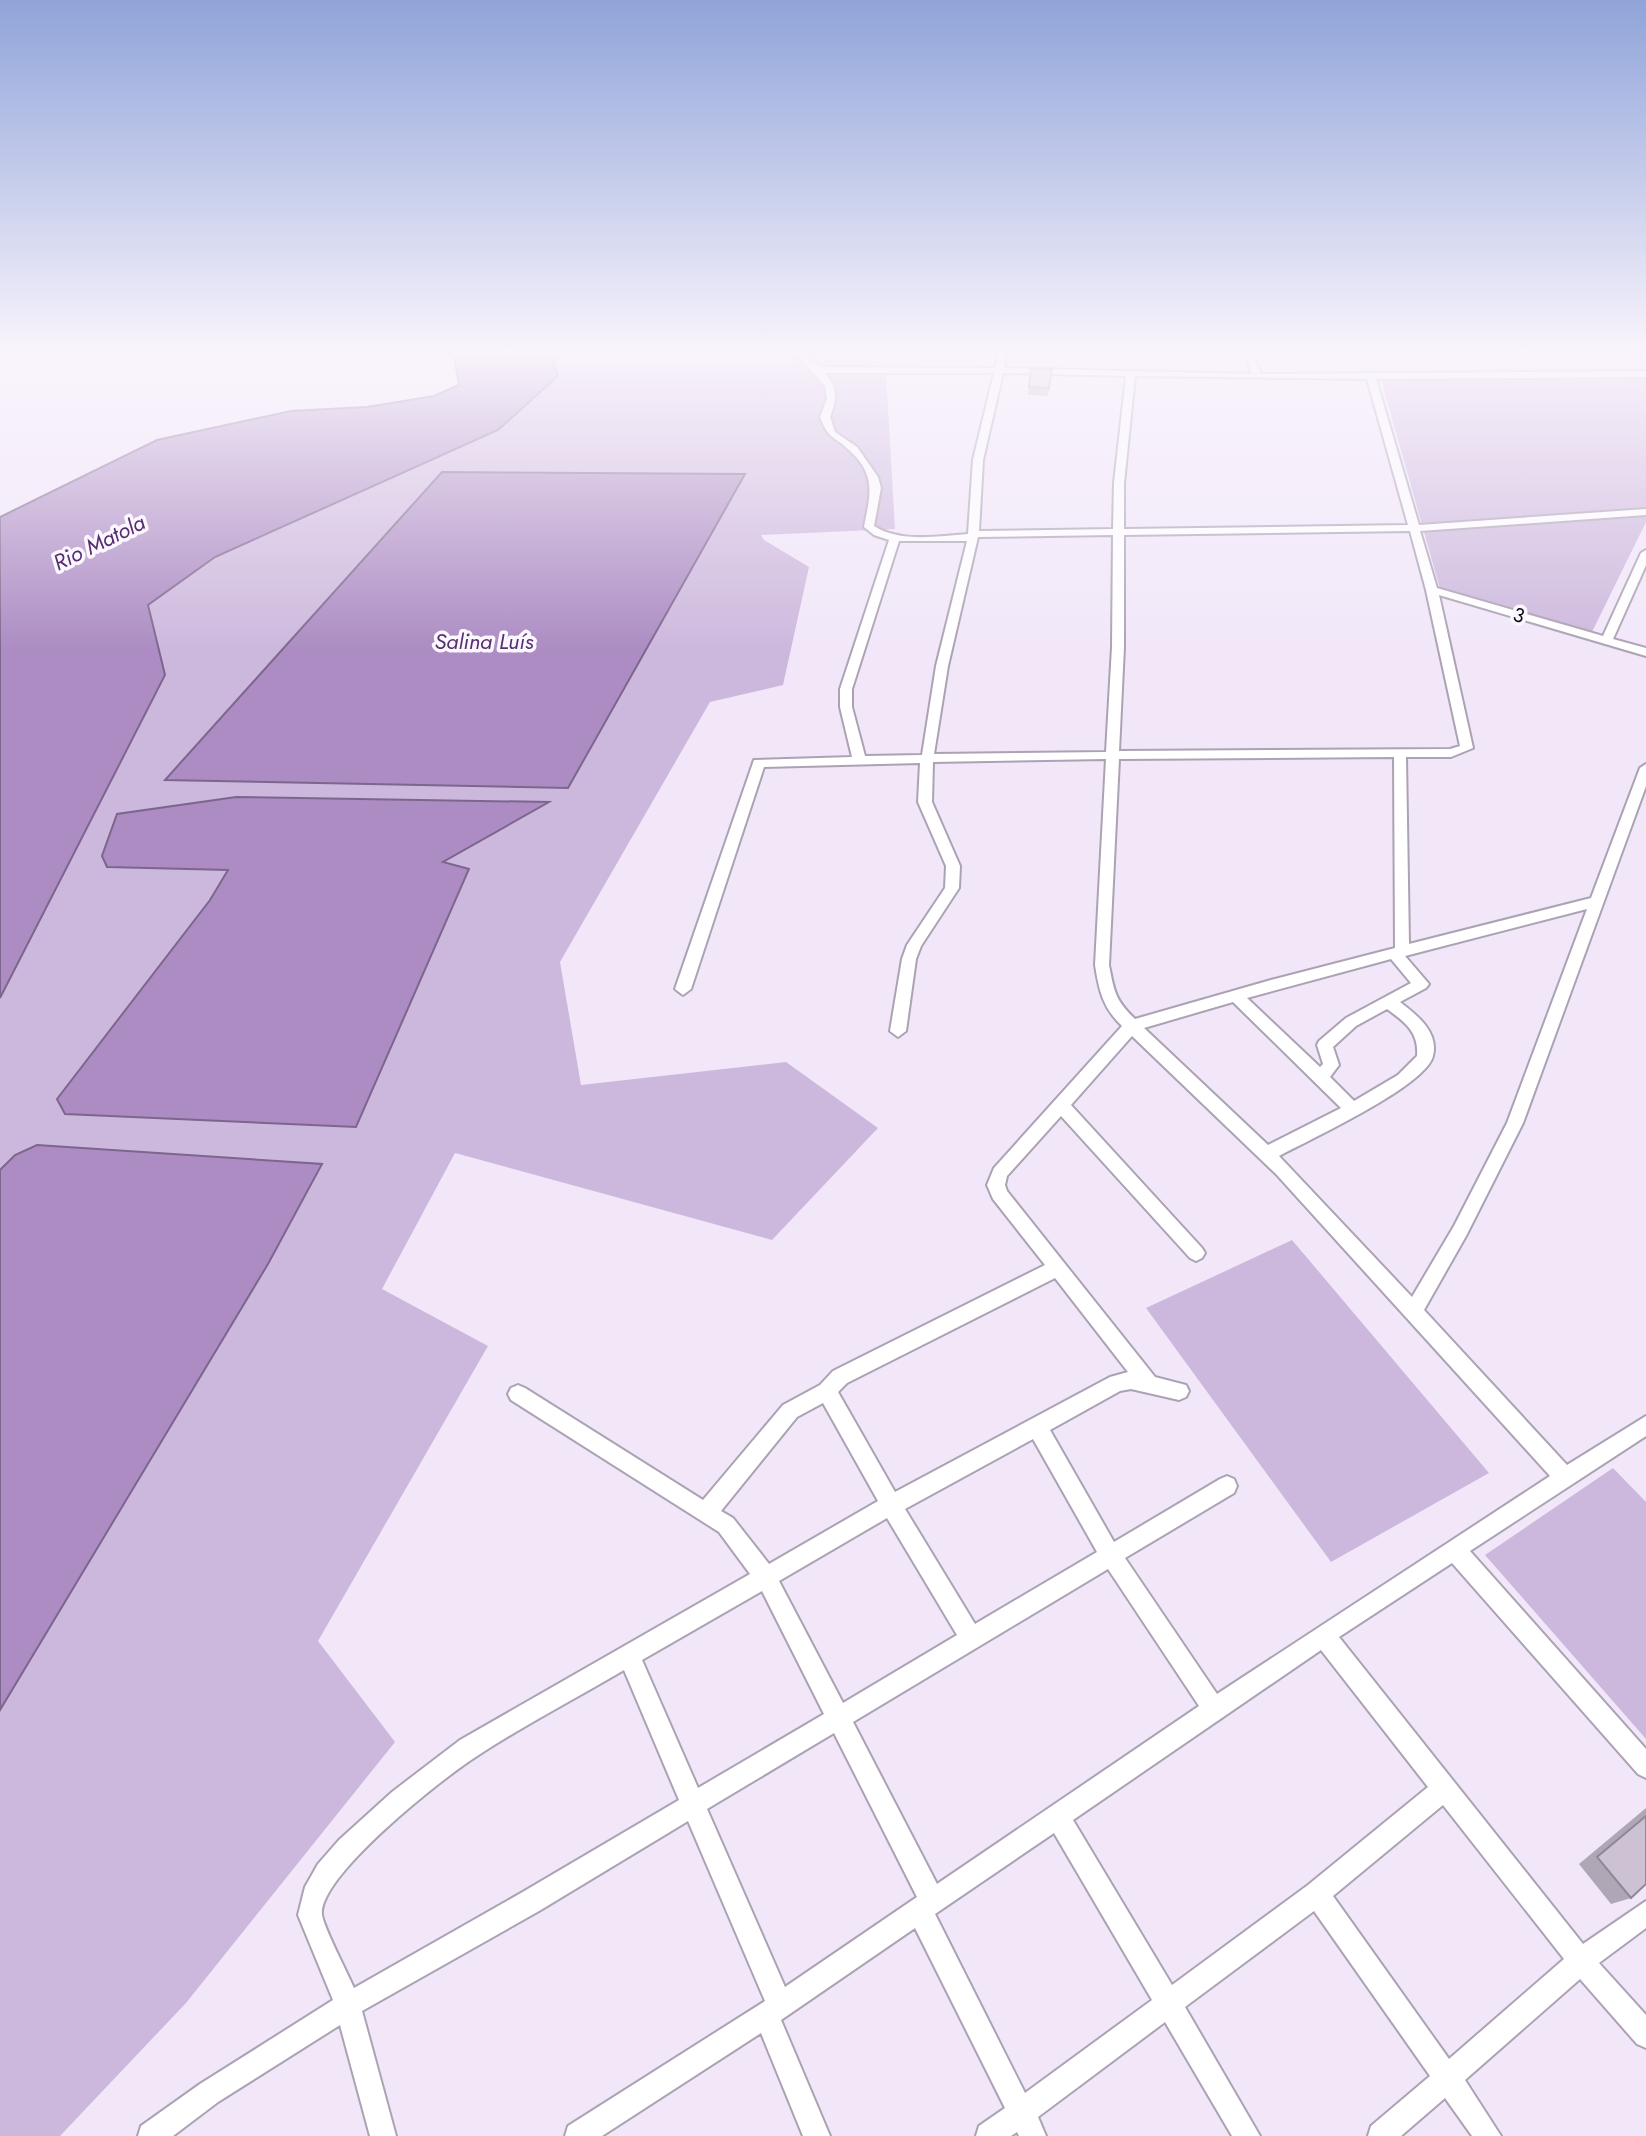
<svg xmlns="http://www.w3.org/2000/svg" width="1646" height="2136" font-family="Jost,sans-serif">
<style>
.built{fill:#e7d9f1}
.green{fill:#cdb8dd}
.water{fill:#ac8cc3;stroke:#7d668e;stroke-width:2}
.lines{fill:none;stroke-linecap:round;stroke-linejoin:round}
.street-casing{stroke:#aba2b3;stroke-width:4}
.street{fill:#fff;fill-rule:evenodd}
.wall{fill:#afa7b6}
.building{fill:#ccc2d4;stroke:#8f8894;stroke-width:2}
.labels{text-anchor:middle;stroke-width:7;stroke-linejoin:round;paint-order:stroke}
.far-street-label{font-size:20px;fill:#0f0c12;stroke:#fbf7fe}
.far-water-label{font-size:22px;font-style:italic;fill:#562d70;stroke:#fbf7fe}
</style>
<rect width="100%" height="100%" fill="#f1e7f9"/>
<path class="built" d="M1316 352H1644L1646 372 1324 375Z"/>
<path class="green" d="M548 352H856L886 374 895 529 761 535 764 540 809 567 783 685 710 702 560 962 581 1085 786 1062 878 1128 772 1240 455 1153 382 1289 488 1346 318 1641 395 1742 186 2003 60 2136H0V999L165 675 148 605 215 557 498 430 558 376Z
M1646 378V522L1592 632 1440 589 1381 379Z
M1292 1240 1489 1473 1331 1562 1146 1308Z
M1613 1468 1646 1502V1739L1485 1555Z"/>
<path class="water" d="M443 352H550L558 376 498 430 215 557 148 605 165 675 0 998V517L157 440 291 411 367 407 434 396 459 385 454 357Z
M442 472 745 474 568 788 165 780Z
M236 797 549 802 443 862 469 869 356 1127 65 1114 57 1099 210 900 228 870 107 867 102 856 117 814Z
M37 1145 322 1164 268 1264 0 1710V1170L15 1155Z"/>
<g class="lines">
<defs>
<path id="street" d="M794 352H804L820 367 995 368 999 352H1007L1004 368 1252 374 1244 352H1252L1261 374 1646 371V377L1376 379 1419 525 1646 509V515L1420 531 1437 588 1603 636 1641 553 1646 550V565L1613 639 1646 648V656L1439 595 1473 748 1451 757H1406L1409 944 1591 898 1640 768 1646 764V786L1523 1123 1466 1236 1424 1310 1567 1465 1646 1416V1436L1470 1551 1646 1749V1778L1638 1774 1452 1563 1339 1637 1583 1944 1646 1901V1928L1599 1963 1646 2015V2048L1637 2044 1580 1979 1465 2080 1501 2136H1472L1445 2098 1401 2136H1368L1371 2126 1430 2076 1314 1911 1185 2007 1260 2136H1232L1165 2022 1038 2117 1046 2136H1019L1017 2132 1011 2136H976L979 2126 1005 2108 915 1928 781 2020 830 2136H803L761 2033 602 2136H565L568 2126 765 2001 688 1821 539 1911 362 2011 396 2136H370L340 2025 218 2102 173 2136H138L141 2126 200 2084 333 2000 298 1915 305 1887 318 1864 339 1840 392 1792 460 1740 750 1574 719 1532 511 1400 508 1394 511 1388 518 1385 525 1388 703 1500 783 1405 820 1385 833 1371 1045 1265 993 1199 987 1185 994 1168 1122 1026C1103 1008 1099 991 1095 965L1106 759 933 762 932 802 960 866 959 888 921 946 916 959 906 1031 898 1037 890 1031 902 959 907 945 945 888 946 866 918 802 920 763 764 767 691 989 683 995 675 989 754 760 852 757 840 707V689L889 540 874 535 864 527C870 495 877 475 849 450 833 435 829 440 820 417L827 399 825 386ZM825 373H994L973 460 968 534C938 536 900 543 874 526L881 488 878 477 857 447 835 432 830 417C837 398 838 389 825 373ZM1003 373 1126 376 1114 483 1113 529 979 531 983 460ZM1135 376 1367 379 1408 525 1124 529V483ZM1410 531 1426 590 1460 746 1450 749 1119 751 1124 647V535ZM1113 535 1112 647 1106 752 934 754 948 666 978 537ZM899 541H967L936 666 922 755 865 756 852 707V689ZM1394 757 1395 948 1271 980 1135 1019C1115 1000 1114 991 1109 965L1119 759ZM1587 909 1507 1123 1454 1226 1412 1297 1279 1156C1309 1140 1426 1086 1433 1056 1439 1032 1417 1015 1400 1002L1426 988 1429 984 1405 956ZM1391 959 1411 983 1346 1018 1319 1041 1317 1045 1323 1064 1320 1067 1247 998ZM1233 1002 1341 1108 1268 1145 1144 1028ZM1387 1009C1405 1022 1419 1032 1417 1056L1398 1075 1354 1101 1330 1077 1339 1065 1333 1047 1356 1026ZM1132 1036 1276 1174 1550 1476 1217 1694 1125 1558 1234 1493 1237 1486 1234 1479 1227 1476 1220 1479 1114 1542 1050 1430 1120 1391 1131 1389 1179 1400 1186 1397 1189 1391 1186 1385 1155 1377 1007 1191 1005 1185 1007 1176 1061 1116 1190 1258 1196 1261 1202 1258 1205 1253 1202 1248 1071 1105ZM1055 1278 1128 1372 1110 1377 895 1492 838 1392 847 1383ZM823 1403 878 1501 769 1564 733 1518 721 1511 797 1417ZM1033 1439 1097 1552 975 1624 905 1509ZM887 1518 957 1635 843 1703 779 1581ZM1108 1569 1199 1706 937 1884 853 1722ZM762 1591 824 1714 698 1788 642 1660ZM1321 1650 1428 1787 1308 1885 1172 1985 1073 1820ZM624 1670 679 1800 521 1893 354 1988C347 1972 324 1928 322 1915 318 1876 444 1777 477 1756 524 1725 575 1699 624 1670ZM834 1733 917 1897 785 1987 707 1809ZM1443 1805 1564 1959 1449 2059 1333 1896ZM1054 1833 1152 2000 1025 2093 935 1914Z"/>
</defs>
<use href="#street" class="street-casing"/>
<use href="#street" class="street"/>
</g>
<path class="wall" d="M1031 369H1052L1048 396 1028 395Z
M1646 1808V1884L1631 1898 1611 1904 1579 1864Z"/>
<path class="building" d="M1031 369H1052L1049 388 1029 387Z
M1646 1816V1884L1631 1898 1597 1857Z"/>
<linearGradient id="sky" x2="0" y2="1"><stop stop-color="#90a4d9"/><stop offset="0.54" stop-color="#f9f4fc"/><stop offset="1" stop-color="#f9f4fc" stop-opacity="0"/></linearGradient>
<rect width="1646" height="651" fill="url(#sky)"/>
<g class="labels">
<g class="far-street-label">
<text transform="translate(1519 615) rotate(16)" y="7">3</text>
</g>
<g class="far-water-label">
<text transform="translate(99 542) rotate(-26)" y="8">Rio Matola</text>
<text x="484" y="649">Salina Luís</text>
</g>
</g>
</svg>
